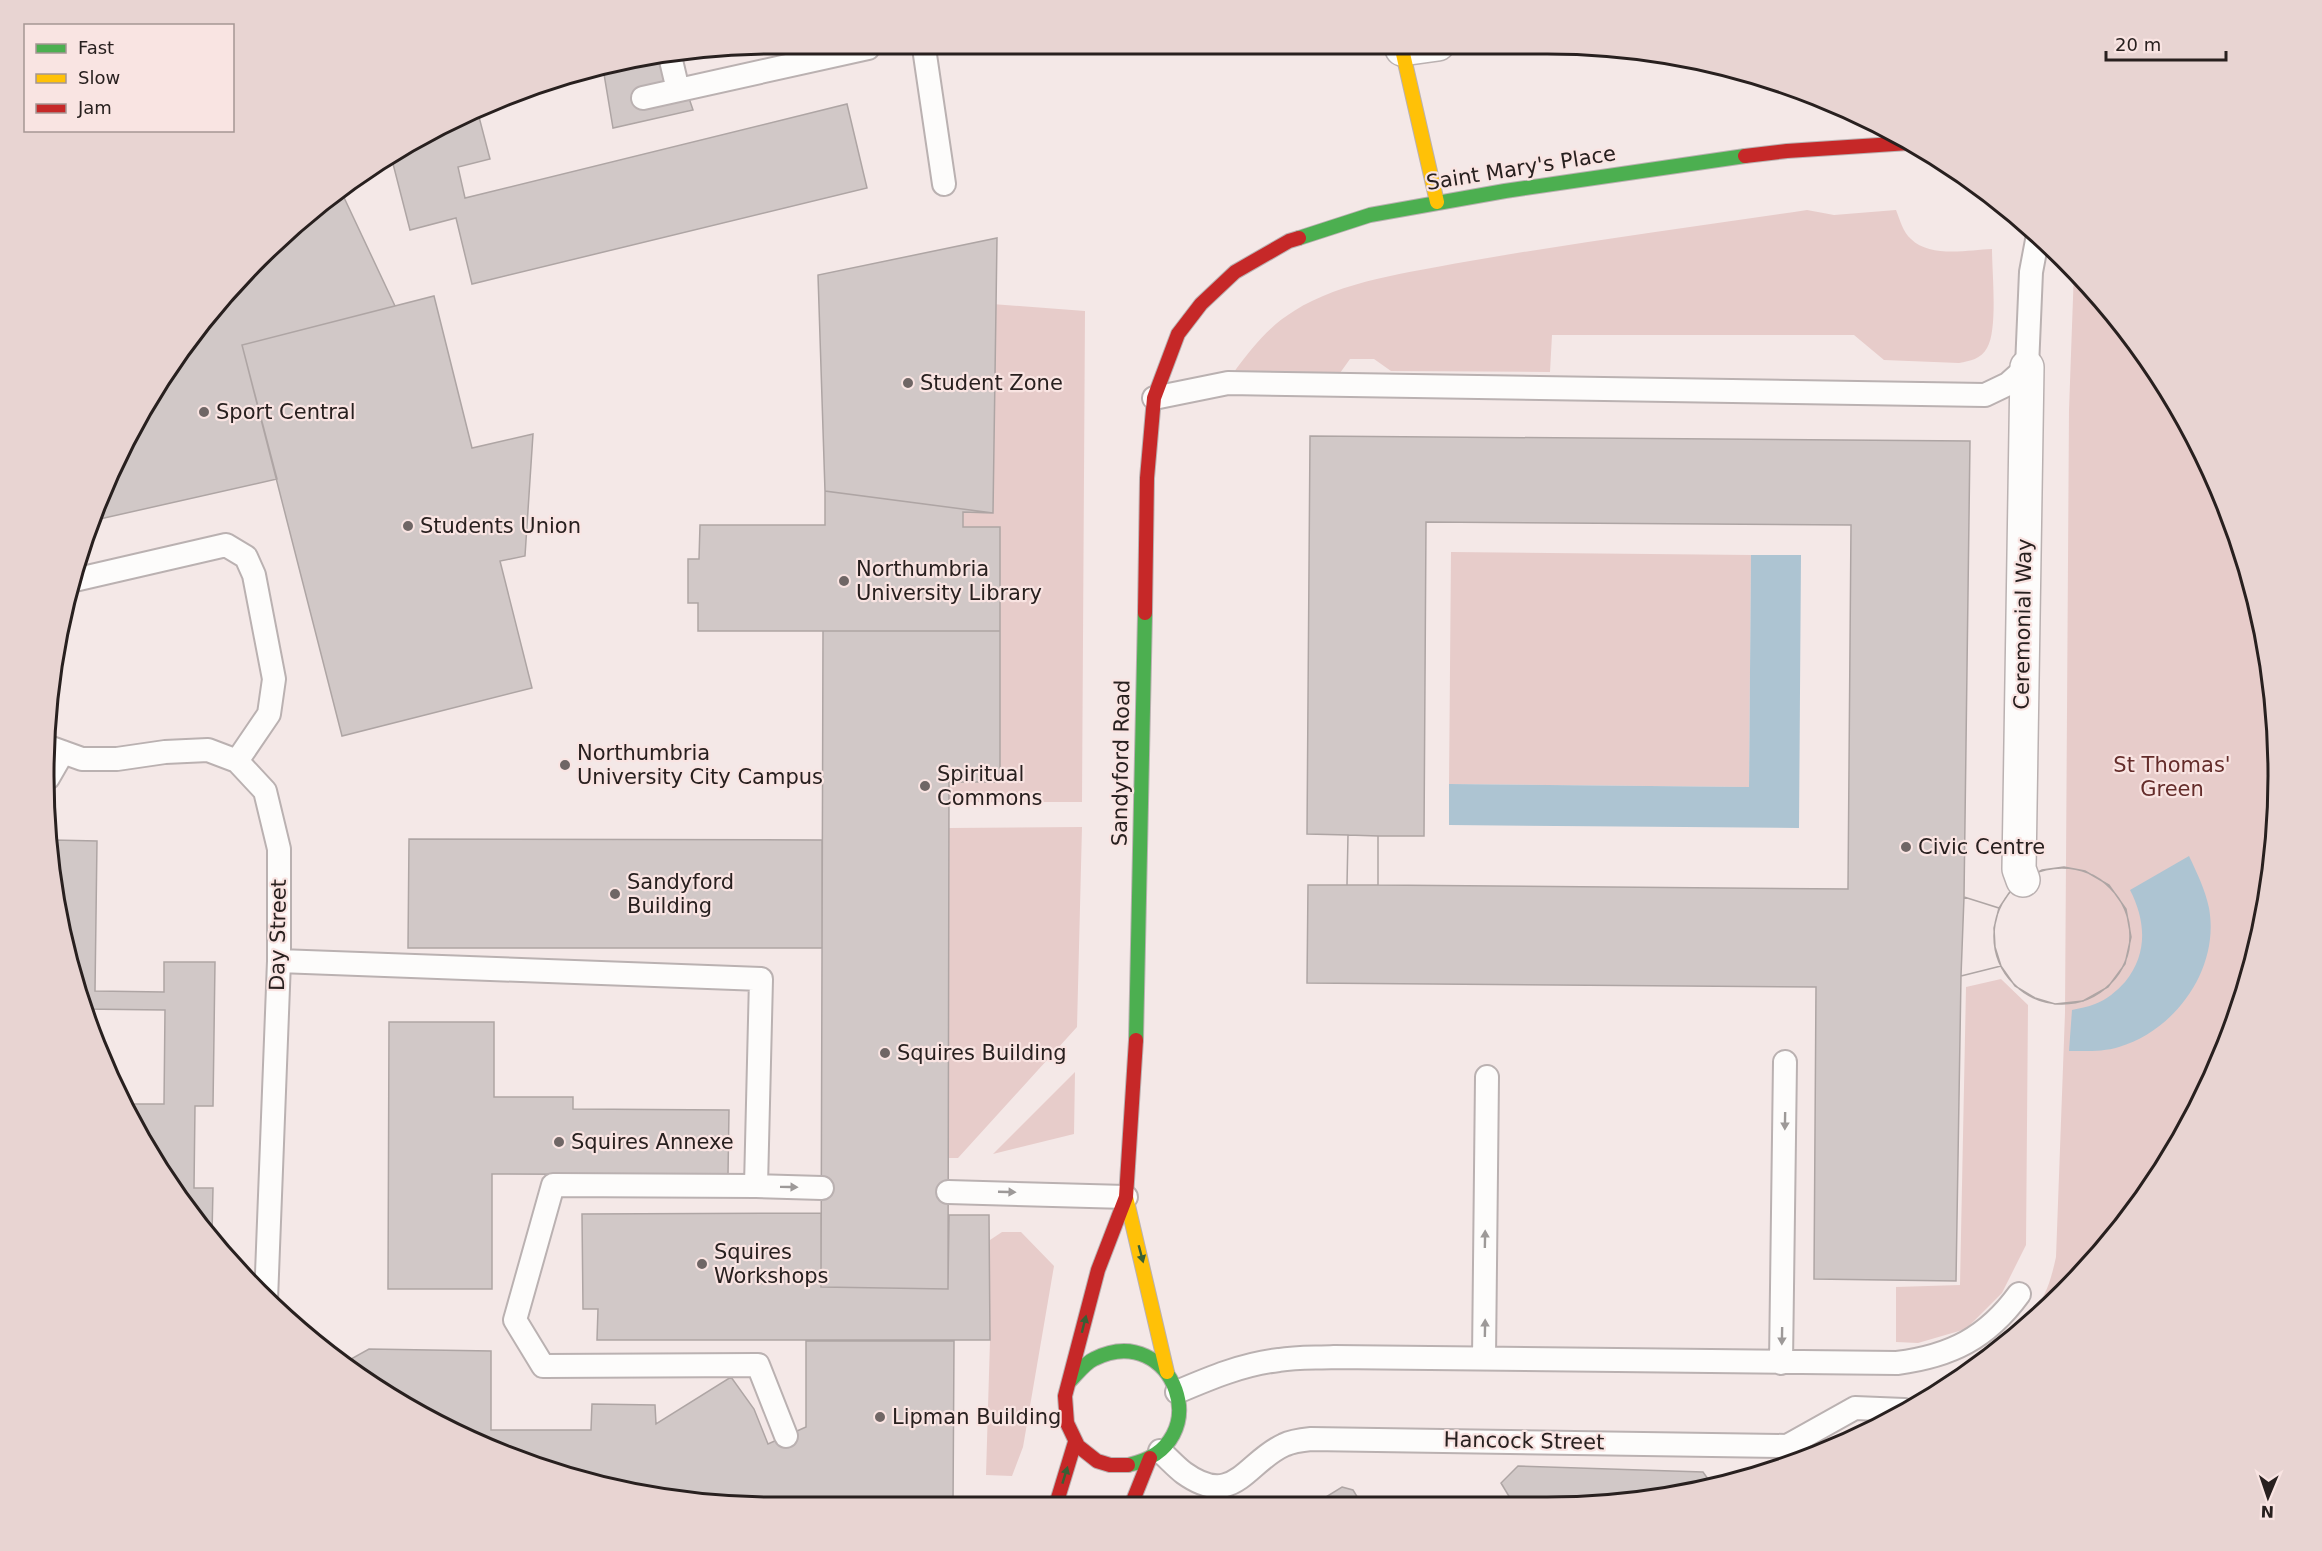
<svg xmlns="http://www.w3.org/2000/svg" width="2322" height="1551" font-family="'DejaVu Sans',sans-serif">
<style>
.green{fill:#e7ccca}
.water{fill:#adc4d2}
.building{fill:#d1c8c7;stroke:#aea5a4;stroke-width:1.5;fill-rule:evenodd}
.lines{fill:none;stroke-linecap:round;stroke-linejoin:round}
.lane-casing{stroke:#bab1b1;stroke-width:26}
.street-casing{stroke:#bab1b1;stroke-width:36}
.fast-casing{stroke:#bab1b1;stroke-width:16}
.slow-casing{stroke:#bab1b1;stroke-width:16}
.jam-casing{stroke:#bab1b1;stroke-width:16}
.lane{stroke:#fdfcfb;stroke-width:22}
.street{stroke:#fdfcfb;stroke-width:33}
.fast{stroke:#4caf50;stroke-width:14}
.slow{stroke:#ffc107;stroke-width:14}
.jam{stroke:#c62828;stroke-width:14}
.oneway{fill:#9d9998}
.oneway2{fill:#386035}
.poi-dot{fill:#6f6665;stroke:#f9e4e2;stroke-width:2}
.labels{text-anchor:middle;stroke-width:4.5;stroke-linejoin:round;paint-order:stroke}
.street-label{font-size:21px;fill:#28201f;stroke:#f9e4e2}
.poi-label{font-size:21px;fill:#28201f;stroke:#f9e4e2;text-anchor:start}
.park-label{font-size:21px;fill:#642c2a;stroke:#f9e4e2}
.rim{fill:none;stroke:#28201f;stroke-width:3}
</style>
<rect width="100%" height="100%" fill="#f4e8e7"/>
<path class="green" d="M1807 210 1834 215 1896 210C1900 220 1903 232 1911 239 1930 258 1968 250 1992 249 1992 273 1998 330 1987 348 1981 359 1970 361 1959 363L1884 360 1854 335H1552L1550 372 1391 371 1374 359H1350L1340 373 1234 372C1251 349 1269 326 1294 311 1341 281 1411 272 1464 262 1578 242 1692 227 1807 210Z
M2074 270 2155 369 2223 495 2264 632 2278 775 2264 918 2223 1055 2155 1182 2064 1293 2018 1331C2042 1302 2048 1294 2056 1257L2065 1013 2069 410Z
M992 304 1085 311 1082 802H949V782H1000V527H963V512H993Z
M1451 552 1751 555 1749 787 1449 784Z
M1082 827 1077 1027 958 1158H948L949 828Z
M2001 979 2028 1005 2026 1245 2002 1293 1966 1329 1918 1343 1896 1342V1287L1960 1285 1966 987Z
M1075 1072 1074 1134 993 1154Z
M1002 1232H1021L1054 1266 1023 1447 1012 1476 986 1475 990 1340V1240Z"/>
<path class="water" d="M1751 555H1801L1799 828 1449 825V784L1749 787Z
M2189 856C2197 873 2205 889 2209 908 2220 968 2176 1030 2119 1047 2103 1052 2085 1051 2069 1051L2072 1010C2079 1008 2088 1007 2095 1004 2106 1000 2117 991 2125 982 2148 954 2146 921 2130 890Z"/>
<path class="building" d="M673 51 693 110 613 128 603 68Z
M847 104 867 188 472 284 456 218 410 230 391 156 478 113 490 159 458 167 465 198Z
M340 189 395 306 242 345 277 479 91 521 99 496 195 330 293 225Z
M997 238 993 513 825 491 818 275Z
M434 296 472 448 533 434 525 556 500 561 532 688 342 736 242 345Z
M1310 436 1970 441 1964 897 1999 908 2009 893 2023 880 2042 870 2064 867 2085 871 2109 885 2126 909 2131 937 2125 964 2108 987 2083 1001 2055 1004 2035 998 2015 986 2001 966 1961 976 1956 1281 1814 1279 1816 987 1307 983 1308 885H1347L1348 835 1307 834ZM1426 522 1851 525 1848 889 1378 885V836H1424Z
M825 491 993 513 963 512V527H1000V631H698V603H688V559H699L700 525H825Z
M823 631H1000V782H949L948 1289 821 1287Z
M1348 835 1378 836V885H1347Z
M409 839 822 840V948H408Z
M53 840 97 841 95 991 164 992V962H215L213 1106H195L194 1188H213L212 1234 141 1141 125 1104H164L165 1010 82 1009 58 919Z
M1994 936a68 68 0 1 1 136 0a68 68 0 1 1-136 0Z
M1964 897 1999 908 1994 928 1995 947 2001 966 1961 976Z
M389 1022H494V1097H573V1109L729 1110 728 1175 492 1174V1289H388Z
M821 1213V1287L948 1289 949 1215H989L990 1340H597L598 1309H583L582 1214Z
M806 1341H954L953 1508H776L633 1493 451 1432 342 1364 369 1349 491 1351V1430H591L592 1404 655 1405 656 1424 731 1377 754 1409 768 1444 806 1427Z
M1518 1466 1703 1472 1713 1486 1690 1493 1546 1508H1516L1501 1483Z
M1342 1487 1353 1490 1364 1508H1308Z"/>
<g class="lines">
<defs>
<path id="lane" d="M924 48 944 184
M669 52 678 90
M643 98 868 48
M1154 398 1228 383 1985 395 2008 384 2027 367 2031 272 2038 235
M70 581 226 545 246 557 254 575 274 679 269 714 237 761
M46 746 82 759H117L165 752 208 750 237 761 265 791 279 849V961L266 1300
M48 778 63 752
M279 961 761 979 756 1186 553 1185 515 1320 543 1366 758 1365 786 1436
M756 1186 822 1188
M948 1192 1126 1197
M1484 1358 1487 1077
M1781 1363 1785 1062
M1177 1392C1210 1378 1243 1364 1279 1360 1297 1357 1316 1358 1334 1357L1897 1363C1951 1356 1987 1338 2019 1294
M1160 1451C1168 1458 1176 1467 1184 1473 1234 1509 1246 1462 1284 1445 1292 1441 1301 1440 1311 1439L1787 1446 1855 1408 1904 1410"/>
<path id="street" d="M1402 49 1438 44
M2023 880 2019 869 2027 367"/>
<path id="fast" d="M1299 238 1370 215 1505 191 1745 156
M1136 1040 1145 613
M1070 1381C1077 1374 1085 1363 1094 1359 1173 1319 1221 1446 1128 1465"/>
<path id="slow" d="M1401 45 1437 202
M1126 1197 1167 1372"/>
<path id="jam" d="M1745 156 1787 151 1909 143
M1145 613 1147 478 1154 398 1178 334 1201 304 1235 272 1289 241 1299 238
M1128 1465H1110L1097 1461 1078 1446 1067 1423 1065 1396 1098 1270 1126 1197 1136 1040
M1055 1508 1075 1442
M1130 1508 1150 1458"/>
</defs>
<use href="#lane" class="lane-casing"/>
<use href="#street" class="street-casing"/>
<use href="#fast" class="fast-casing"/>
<use href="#slow" class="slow-casing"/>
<use href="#jam" class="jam-casing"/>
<use href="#lane" class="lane"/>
<use href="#street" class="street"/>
<use href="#fast" class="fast"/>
<use href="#slow" class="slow"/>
<use href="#jam" class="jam"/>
</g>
<defs><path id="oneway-solid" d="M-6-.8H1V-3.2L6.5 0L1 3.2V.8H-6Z" transform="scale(1.5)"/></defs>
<g class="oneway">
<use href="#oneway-solid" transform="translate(1785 1121) rotate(91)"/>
<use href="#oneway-solid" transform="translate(789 1187) rotate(1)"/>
<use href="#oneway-solid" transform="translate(1007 1192) rotate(2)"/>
<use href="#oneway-solid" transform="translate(1485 1239) rotate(-89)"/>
<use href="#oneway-solid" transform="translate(1485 1328) rotate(-89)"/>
<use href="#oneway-solid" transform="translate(1782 1336) rotate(91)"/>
</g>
<g class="oneway2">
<use href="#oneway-solid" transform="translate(1141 1254) rotate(75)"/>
<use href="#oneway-solid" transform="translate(1084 1324) rotate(-76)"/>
<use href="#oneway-solid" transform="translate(1065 1475) rotate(-73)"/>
</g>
<g class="poi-dot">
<circle cx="908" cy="383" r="6"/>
<circle cx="204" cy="412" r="6"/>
<circle cx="408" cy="526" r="6"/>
<circle cx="844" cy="581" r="6"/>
<circle cx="565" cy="765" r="6"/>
<circle cx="925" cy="786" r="6"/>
<circle cx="1906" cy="847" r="6"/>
<circle cx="615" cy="894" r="6"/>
<circle cx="885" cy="1053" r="6"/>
<circle cx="559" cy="1142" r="6"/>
<circle cx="702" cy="1264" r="6"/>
<circle cx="880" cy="1417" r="6"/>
</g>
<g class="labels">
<g class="street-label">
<text transform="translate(1521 168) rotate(-9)" y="7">Saint Mary's Place</text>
<text transform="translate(2023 624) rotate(-89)" y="7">Ceremonial Way</text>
<text transform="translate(1121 763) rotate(-89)" y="7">Sandyford Road</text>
<text transform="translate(278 935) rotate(-89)" y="7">Day Street</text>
<text transform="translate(1524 1441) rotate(1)" y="7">Hancock Street</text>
</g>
<g class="poi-label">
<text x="920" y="390">Student Zone</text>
<text x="216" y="419">Sport Central</text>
<text x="420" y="533">Students Union</text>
<text x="856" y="576">Northumbria<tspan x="856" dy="24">University Library</tspan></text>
<text x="577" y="760">Northumbria<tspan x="577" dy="24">University City Campus</tspan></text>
<text x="937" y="781">Spiritual<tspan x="937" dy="24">Commons</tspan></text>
<text x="1918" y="854">Civic Centre</text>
<text x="627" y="889">Sandyford<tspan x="627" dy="24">Building</tspan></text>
<text x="897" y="1060">Squires Building</text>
<text x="571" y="1149">Squires Annexe</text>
<text x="714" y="1259">Squires<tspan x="714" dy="24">Workshops</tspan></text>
<text x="892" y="1424">Lipman Building</text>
</g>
<g class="park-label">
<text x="2172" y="772">St Thomas'<tspan x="2172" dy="24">Green</tspan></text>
</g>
</g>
<path d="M0 0H2322V1551H0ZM775 54H1547A721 721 0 0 1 2268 775V776A721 721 0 0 1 1547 1497H775A721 721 0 0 1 54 776V775A721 721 0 0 1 775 54Z" fill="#e8d4d2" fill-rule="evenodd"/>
<path class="rim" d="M775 54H1547A721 721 0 0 1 2268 775V776A721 721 0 0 1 1547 1497H775A721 721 0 0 1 54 776V775A721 721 0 0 1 775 54Z"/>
<rect x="24" y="24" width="210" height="108" fill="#f9e4e2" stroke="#a59694" stroke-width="1.5"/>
<rect x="36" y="44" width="30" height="9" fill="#4caf50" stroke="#a59694" stroke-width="1.5"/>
<text x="78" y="54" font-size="18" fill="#28201f">Fast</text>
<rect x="36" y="74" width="30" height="9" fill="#ffc107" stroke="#a59694" stroke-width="1.5"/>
<text x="78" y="84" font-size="18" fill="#28201f">Slow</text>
<rect x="36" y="104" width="30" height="9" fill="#c62828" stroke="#a59694" stroke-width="1.5"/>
<text x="78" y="114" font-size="18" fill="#28201f">Jam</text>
<g transform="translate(2268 1497) rotate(182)" stroke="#f9e4e2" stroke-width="4.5" paint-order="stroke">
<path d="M0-4.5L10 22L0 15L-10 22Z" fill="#28201f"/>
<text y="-9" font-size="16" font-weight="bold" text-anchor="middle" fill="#28201f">N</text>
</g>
<path d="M2106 51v9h120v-9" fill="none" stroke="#28201f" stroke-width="3"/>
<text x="2115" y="51" font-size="18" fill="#28201f" stroke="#f9e4e2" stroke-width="4.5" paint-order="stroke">20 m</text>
</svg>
